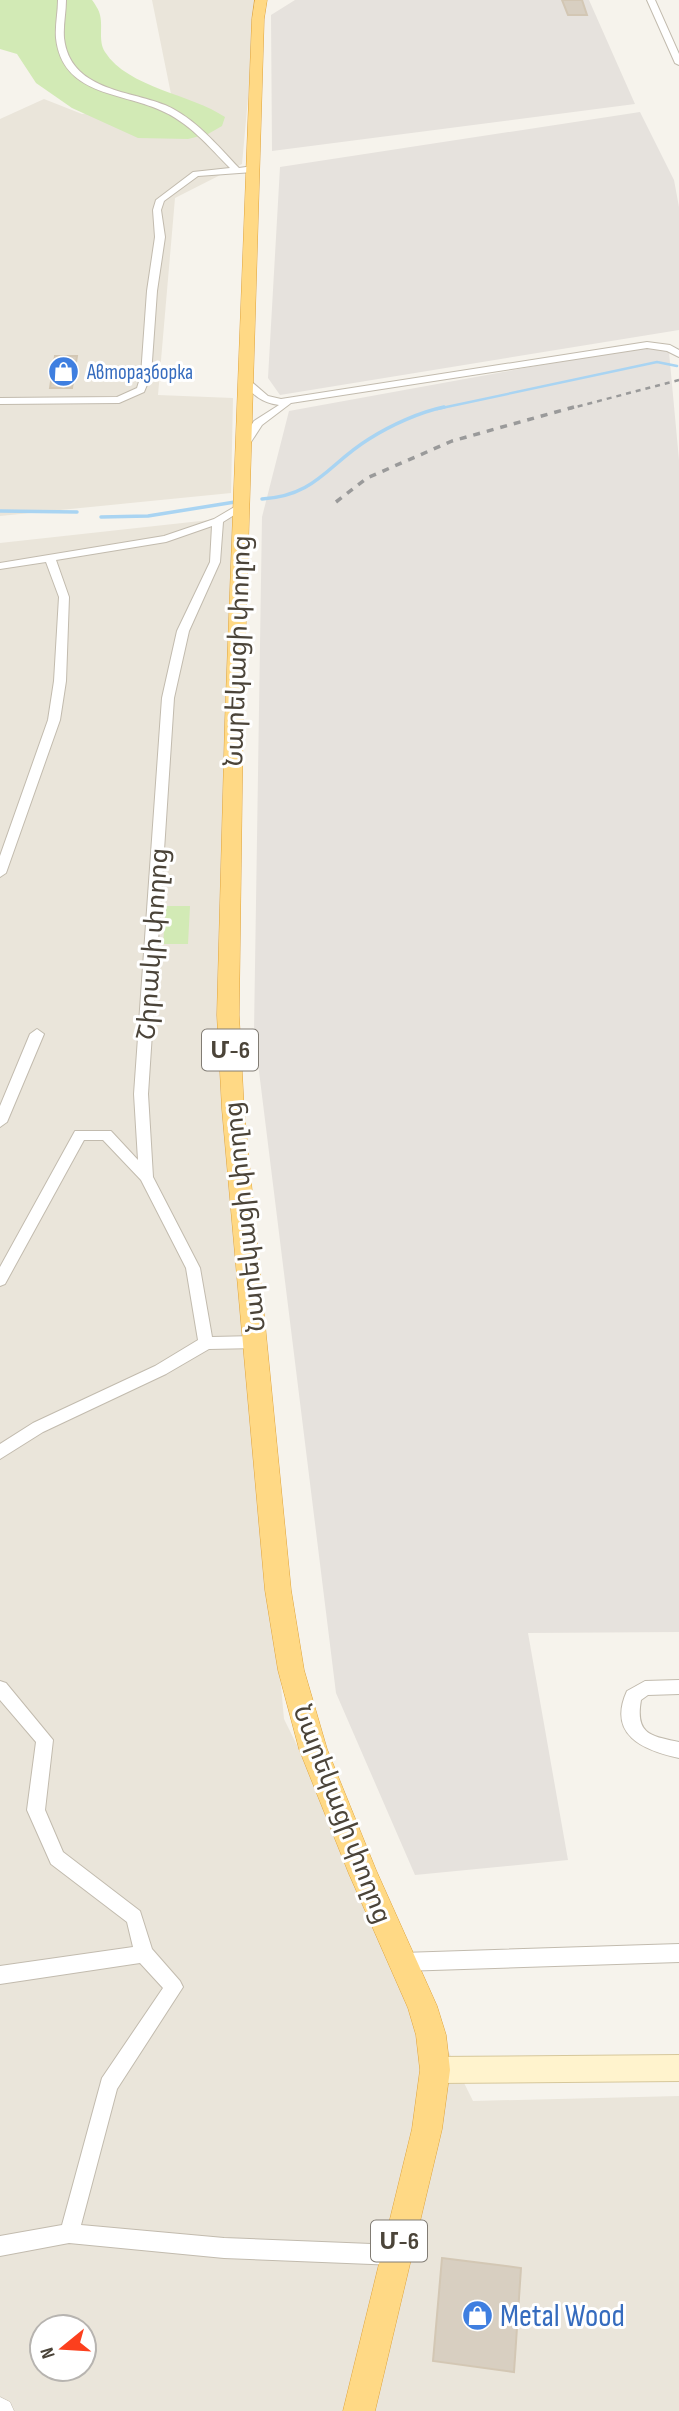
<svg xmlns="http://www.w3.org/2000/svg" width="679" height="2411" font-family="'Sofia Sans Condensed','Noto Sans Armenian',sans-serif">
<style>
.residential{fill:#eae5da;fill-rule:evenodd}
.industrial{fill:#e6e2dd}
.green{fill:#d2eab5}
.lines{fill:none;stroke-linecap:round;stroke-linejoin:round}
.stream-far1{stroke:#a9d4f2;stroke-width:2.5}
.stream{stroke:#a9d4f2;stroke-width:3.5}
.building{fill:#d8cfc1;stroke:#d3c7b4;stroke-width:2}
.minor-casing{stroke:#c2bbae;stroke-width:2}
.tertiary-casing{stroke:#c2bbae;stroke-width:1}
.secondary-casing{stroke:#d6c79b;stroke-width:2}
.trunk-casing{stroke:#e0a43c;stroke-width:1}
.minor{fill:#fff;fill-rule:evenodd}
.tertiary{fill:#fff;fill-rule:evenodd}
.secondary{fill:#fff3cd;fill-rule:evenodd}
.trunk{fill:#ffd985;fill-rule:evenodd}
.rail-far1{stroke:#9a9a9a;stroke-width:2.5;stroke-dasharray:5 5;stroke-linecap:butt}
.rail{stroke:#9a9a9a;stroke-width:3.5;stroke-dasharray:7 7;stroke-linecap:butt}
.labels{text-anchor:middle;stroke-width:6;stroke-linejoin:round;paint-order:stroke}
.far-shop-label{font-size:21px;fill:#366cbe;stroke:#fff;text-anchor:start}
.shield{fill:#fff;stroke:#817c74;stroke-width:2}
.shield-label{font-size:24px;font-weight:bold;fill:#4b4439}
.street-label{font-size:26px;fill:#4b4439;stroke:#fff}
.near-shop-label{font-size:32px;fill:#366cbe;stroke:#fff;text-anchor:start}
</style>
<rect width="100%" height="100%" fill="#f6f3ec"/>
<path class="residential" d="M152 0H257L242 164 175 198 158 395 233 398 231 493 0 516V119L44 99 82 114 173 104Z
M237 517 218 986 284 1719 473 2101 679 2096V2411H0V543ZM42 2327H84V2369H42Z"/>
<path class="industrial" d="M295 0H589L635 104 272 151 271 15Z
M640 112 674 180 679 207V330L280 395 268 378 280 167Z
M645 346 669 352 679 460V1632L528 1633 568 1860 415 1875 336 1693 254 1031 262 517 289 411Z"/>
<path class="green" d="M0 0H92C95 4 99 10 100 15 103 27 98 41 105 52 128 88 191 94 225 117L222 126 208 134 188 139 138 138 72 108 36 83 17 54 0 49Z
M166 906H190L188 944H163Z"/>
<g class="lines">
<path class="stream-far1" d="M437 409 657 362 677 366"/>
<path class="stream" d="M262 499C316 496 328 464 369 439 391 425 420 412 444 407
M0 511 77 512
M101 517 148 516 235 502"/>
</g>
<path class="building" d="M562 0H582L587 15H568Z
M55 356H77L72 388H50Z
M442 2258 521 2268 514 2372 433 2361Z"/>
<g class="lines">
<defs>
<path id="minor" d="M58 0H66C66 13 63 25 64 38 70 90 127 90 165 105 195 118 217 145 239 168L253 166 257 169 253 172 198 176 164 201 161 210 165 237 157 291 151 375 144 392 119 403 0 404V398L117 397 137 388 141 375 147 291 155 237 153 210 156 200 193 172 230 168C209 147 189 122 160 110 120 92 62 95 56 38 55 25 58 13 58 0Z
M647 0H655L679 54V65L675 63Z
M647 342 670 345 679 350V357L667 351 647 348 291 403 262 425 249 445 240 443 254 421 279 405C261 403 252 394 241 380L246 377 268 396 281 399Z
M243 502 248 505 247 507 223 522 220 562 189 631 174 698 148 1094 153 1177 200 1268 212 1337 256 1336 261 1338 263 1342 261 1346 256 1348 209 1349 166 1374 43 1432 0 1459V1444L33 1423 155 1366 198 1340 186 1268 141 1180 103 1140H84L5 1284 0 1286V1267L75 1131H111L138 1160 134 1094 162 698 177 631 210 562 212 526 166 542 56 560 69 597 66 681 60 720 6 873 0 877V856L48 720 54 681 59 597 46 562 0 569V563L164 536 214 519Z
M37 1029 44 1034 7 1122 0 1127V1106L30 1034Z
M679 1680V1694L648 1695 641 1700C635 1734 650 1736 679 1742V1758C643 1750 607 1735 627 1691L645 1681Z
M0 1681 6 1683 53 1740 45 1810 63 1852 140 1911 152 1949 180 1981 183 1987 117 2089 81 2225 224 2238 396 2245 403 2248 406 2255 403 2262 396 2265 224 2258 69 2243 0 2256V2236L62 2225 102 2078 163 1988 140 1963 0 1984V1966L133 1947 127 1922 51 1864 27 1810 36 1742 0 1700Z
M679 1944V1962L402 1971 396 1968 393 1962 396 1956 402 1953Z"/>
<path id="tertiary" d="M0 2397 10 2402 14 2411H0Z"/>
<path id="secondary" d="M679 2055V2081L435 2083 426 2079 422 2070 426 2061 435 2057Z"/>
<path id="trunk" d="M255 0H267L264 19 243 721 239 1015 244 1109 291 1590 304 1670 327 1749 376 1870 437 2006 446 2035 450 2070 442 2129 375 2411H343L412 2129 420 2070 416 2035 408 2008 349 1874 299 1749 278 1670 265 1590 222 1109 217 1015 225 721 252 19Z"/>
</defs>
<use href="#minor" class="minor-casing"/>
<use href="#tertiary" class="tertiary-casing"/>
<use href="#secondary" class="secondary-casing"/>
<use href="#trunk" class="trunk-casing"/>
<use href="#minor" class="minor"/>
<use href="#tertiary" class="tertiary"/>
<use href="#secondary" class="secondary"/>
<use href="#trunk" class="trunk"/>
<path class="rail-far1" d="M568 409 679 380"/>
<path class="rail" d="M336 502 367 478 452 441 574 407"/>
</g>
<defs>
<symbol id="shop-disc" viewBox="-11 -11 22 22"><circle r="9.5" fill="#3f7fe0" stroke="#fff"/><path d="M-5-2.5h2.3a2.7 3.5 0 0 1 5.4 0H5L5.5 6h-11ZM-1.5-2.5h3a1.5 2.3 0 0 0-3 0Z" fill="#fff"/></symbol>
</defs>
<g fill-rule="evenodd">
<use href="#shop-disc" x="46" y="354" width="35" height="35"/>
<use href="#shop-disc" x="460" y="2298" width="35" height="35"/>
</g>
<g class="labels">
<g class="far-shop-label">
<text x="87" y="379">Авторазборка</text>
</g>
<g class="shield">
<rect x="202" y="1029.5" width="56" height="41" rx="5"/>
<rect x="371" y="2220.5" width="56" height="41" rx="5"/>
</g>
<g class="shield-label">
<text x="230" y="1058">Մ-6</text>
<text x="399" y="2249">Մ-6</text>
</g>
<g class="street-label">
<text transform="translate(237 651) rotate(-88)" y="9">Նարեկացի փողոց</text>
<text transform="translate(152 944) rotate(-86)" y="9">Շիրակի փողոց</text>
<text transform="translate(244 1217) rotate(-96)" y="9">Նարեկացի փողոց</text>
<text transform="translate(343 1814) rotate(69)" y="9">Նարեկացի փողոց</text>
</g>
<g class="near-shop-label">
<text x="500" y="2326">Metal Wood</text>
</g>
</g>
<g transform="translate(63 2348) rotate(252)"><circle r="33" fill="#ffffff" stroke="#b7b4b0" stroke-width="2"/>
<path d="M0-5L12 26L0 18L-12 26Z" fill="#fc3f1d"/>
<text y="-10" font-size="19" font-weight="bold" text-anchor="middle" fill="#4b4439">N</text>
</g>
</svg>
